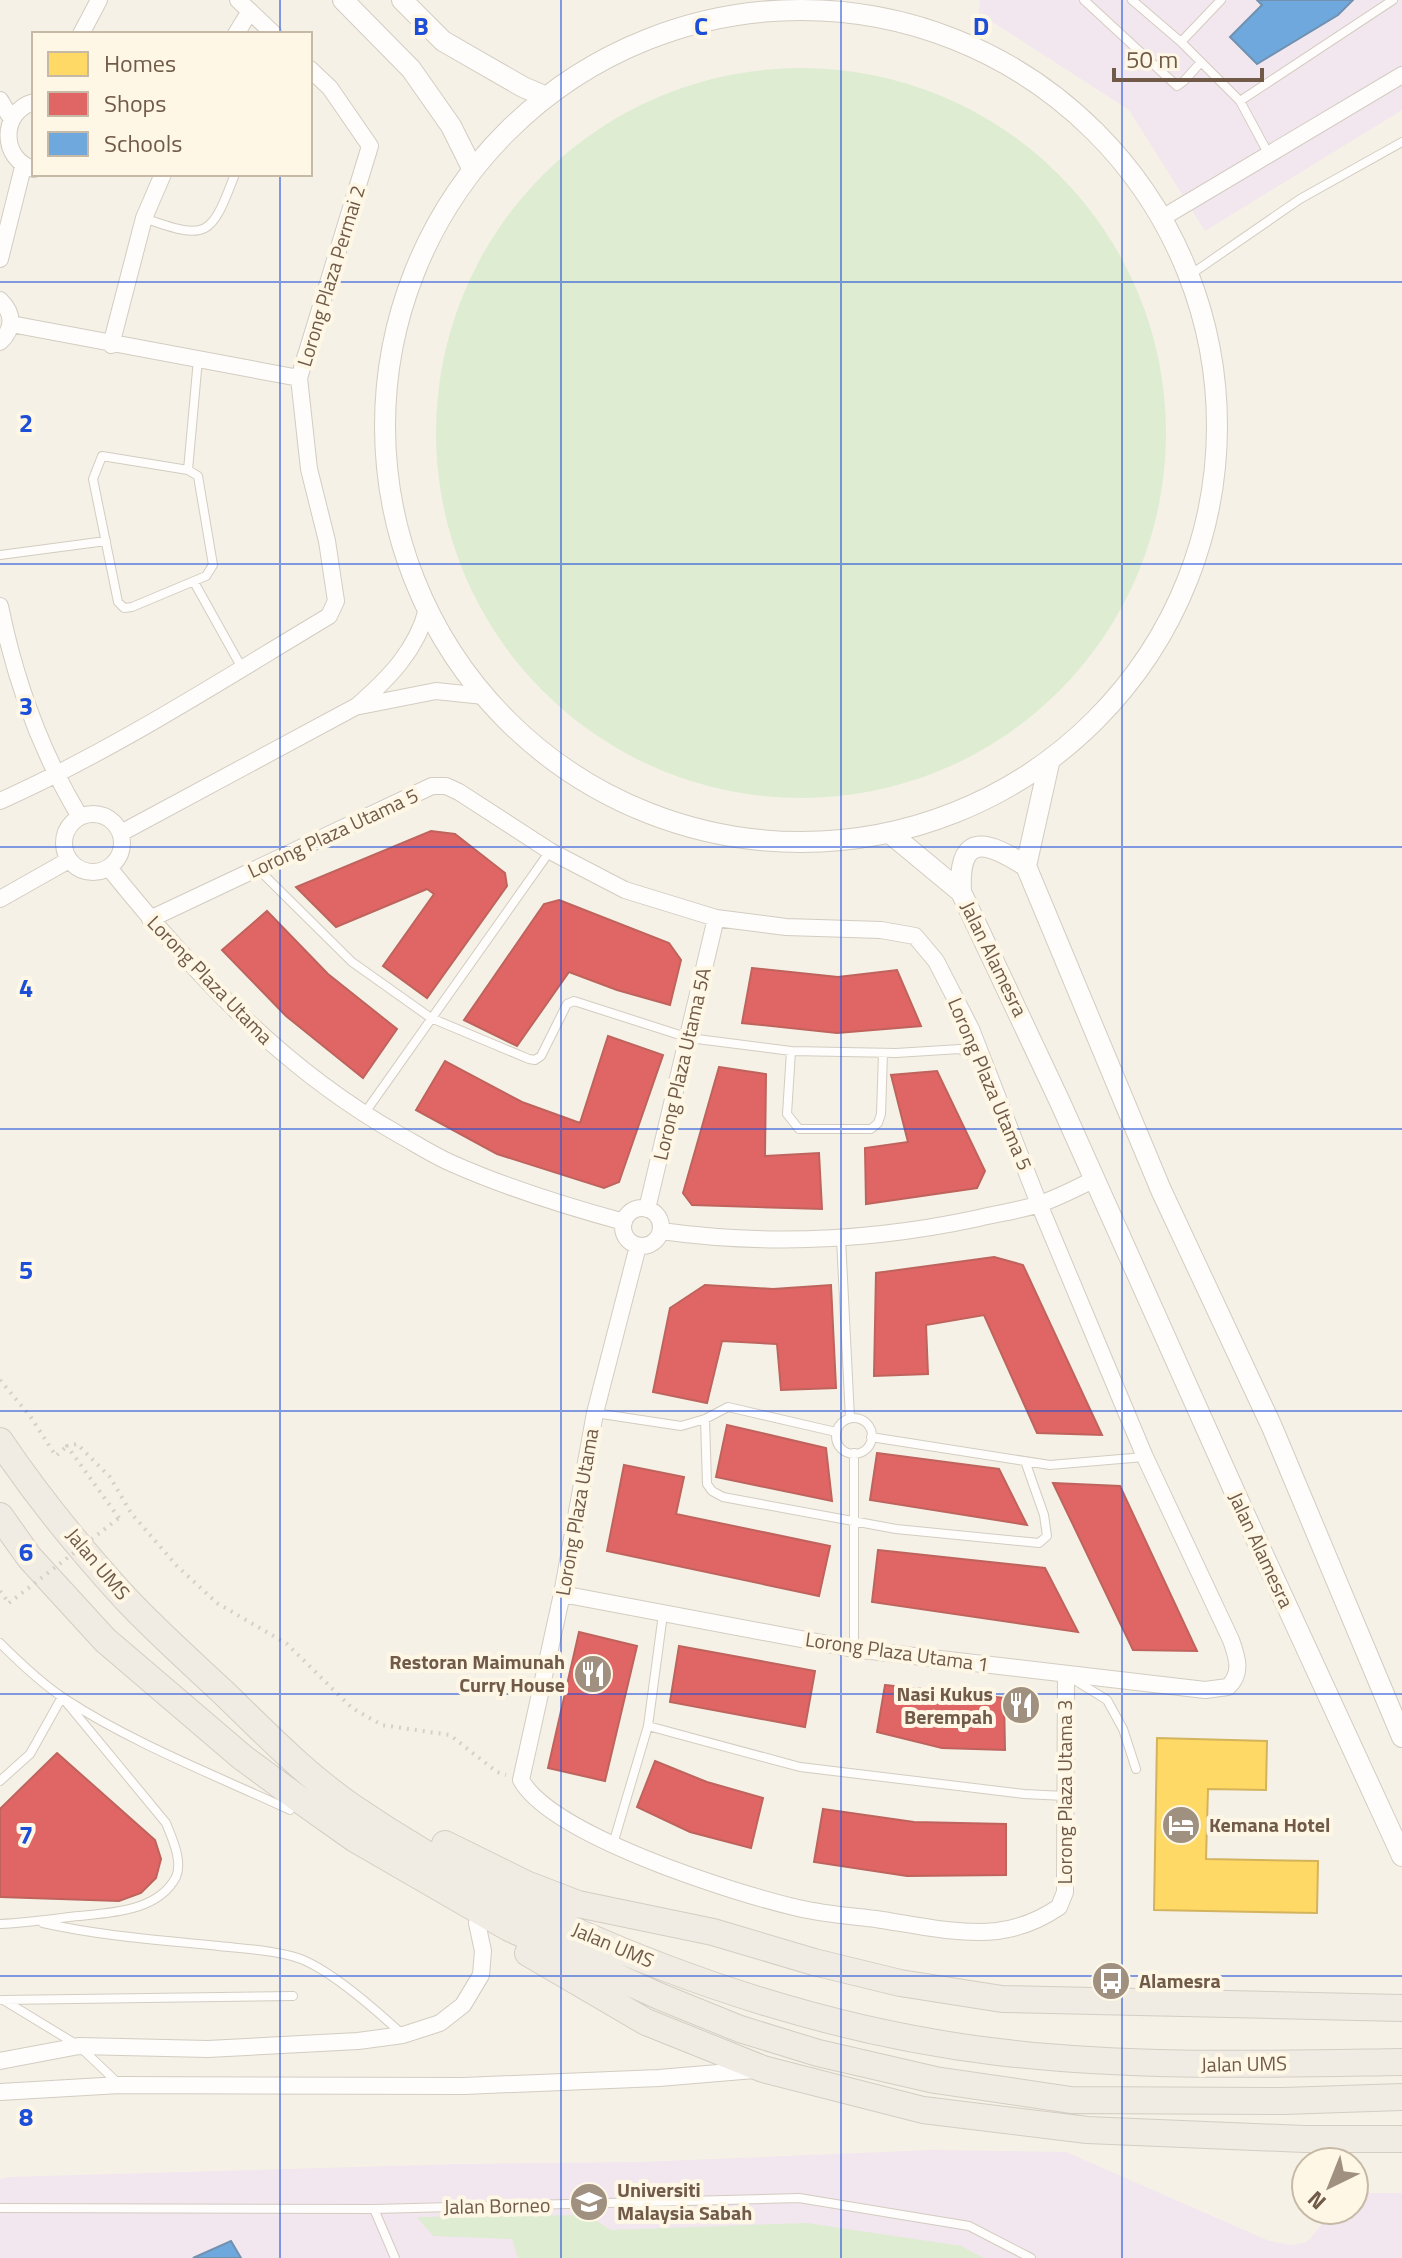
<svg xmlns="http://www.w3.org/2000/svg" width="1402" height="2258" font-family="'Titillium Web',sans-serif">
<style>
.education{fill:#f2e6ef}
.green{fill:#deecd1}
.homes{fill:#ffd966;stroke:#d4b35d;stroke-width:2}
.shops{fill:#e06666;stroke:#bf635d;stroke-width:2}
.schools{fill:#6fa8dc;stroke:#7091b0;stroke-width:2}
.lines{fill:none;stroke-linecap:round;stroke-linejoin:round}
.service-casing{stroke:#d3ccc1;stroke-width:10}
.minor-casing{stroke:#d3ccc1;stroke-width:18}
.tertiary-casing{stroke:#d3ccc1;stroke-width:22}
.trunk-casing{stroke:#d4cdc4;stroke-width:28}
.path{stroke:#d7d0c8;stroke-width:4;stroke-dasharray:2 6;stroke-linecap:butt}
.service{stroke:#fefdfb;stroke-width:8}
.minor{stroke:#fefdfb;stroke-width:16}
.tertiary{stroke:#fefdfb;stroke-width:20}
.trunk{stroke:#f0ebe3;stroke-width:26}
.path-bridge{stroke:#d7d0c8;stroke-width:4;stroke-dasharray:2 6;stroke-linecap:butt}
.grid{fill:none;stroke:#1d4ed8;stroke-width:2;stroke-opacity:0.55}
.labels{text-anchor:middle;stroke-width:8;stroke-linejoin:round;paint-order:stroke}
.street-label{font-size:20px;fill:#715b48;stroke:#fff7e5}
.poi-label{font-size:20px;font-weight:bold;fill:#715b48;stroke:#fff7e5;text-anchor:start}
.grid-label{font-size:26px;text-anchor:middle;font-weight:bold;fill:#1d4ed8;stroke:#fff7e5;stroke-width:8;stroke-linejoin:round;paint-order:stroke}
</style>
<rect width="100%" height="100%" fill="#f5f1e6"/>
<path class="education" d="M980 0H1402V110L1205 231 1129 110 979 13Z
M932 2150 1066 2152 1269 2241 1291 2245 1304 2243 1310 2239 1333 2210H1354V2193H1402V2258H0V2179L9 2177 462 2164 640 2162Z"/>
<path class="green" d="M436 433a365 365 0 1 1 730 0a365 365 0 1 1-730 0Z
M587 2215 611 2230 807 2223 961 2246 984 2258H518L512 2239 433 2236 417 2217Z"/>
<path class="homes" d="M1157 1738 1267 1741 1266 1790 1208 1789 1206 1859 1318 1861 1317 1913 1154 1910Z"/>
<path class="shops" d="M431 831 455 834 505 873 507 886 427 998 383 966 434 894 427 889 336 927 296 887Z
M559 900 669 943 681 960 670 1005 617 990 569 972 517 1046 464 1020 544 904Z
M267 911 328 974 397 1029 363 1078 286 1016 222 950Z
M752 968 838 977 897 970 921 1026 837 1033 742 1023Z
M608 1036 663 1055 619 1182 604 1188 497 1154 416 1110 445 1061 522 1102 580 1123Z
M719 1067 766 1074 765 1156 819 1153 822 1209 692 1205 683 1193Z
M937 1071 985 1171 977 1188 866 1204 865 1148 908 1142 891 1075Z
M994 1257 1023 1265 1102 1435 1037 1433 984 1315 926 1325 928 1374 874 1376 876 1273Z
M705 1285 773 1289 831 1285 836 1388 781 1390 777 1344 722 1341 707 1403 653 1392 670 1308Z
M727 1425 826 1448 832 1501 716 1477Z
M877 1453 999 1469 1027 1525 870 1500Z
M624 1465 684 1477 676 1514 830 1546 819 1596 607 1551Z
M1053 1483 1120 1486 1197 1651 1133 1650Z
M878 1550 1045 1568 1078 1632 872 1602Z
M579 1632 637 1646 605 1781 548 1768Z
M679 1646 815 1671 805 1727 670 1702Z
M885 1685 1004 1698 1005 1750 942 1748 877 1732Z
M57 1753 155 1840 161 1859 156 1878 141 1893 119 1901 0 1897V1809Z
M655 1761 707 1782 763 1798 751 1848 690 1832 637 1807Z
M823 1809 914 1822 1006 1824V1875L907 1876 814 1862Z"/>
<path class="schools" d="M1257 0H1353L1338 15 1257 64 1230 37 1262 5Z
M231 2241 241 2258H193Z"/>
<g class="lines">
<defs>
<path id="service" d="M1084 0 1177 86 1184 81 1201 62
M1132 0 1181 42 1240 101 1268 153
M1181 42 1221 0
M1240 101 1393 0
M144 218C208 241 211 237 235 174
M1187 277 1300 199 1402 142
M102 456 188 470 198 476 213 565 206 576 132 607 124 608 118 602 93 479Z
M188 470 198 359
M0 555 106 541
M194 582 242 668
M258 869 352 962 431 1018 529 1059 535 1060 541 1056 567 1004 574 1001 689 1038 791 1051 896 1053 960 1049 979 1061
M791 1051 787 1114 799 1129H871L878 1123 881 1114 883 1053
M364 1114 550 851
M841 1239 850 1418
M595 1413 681 1426 705 1419 728 1407 836 1432
M836 1436a18 18 0 1 1 36 0a18 18 0 1 1-36 0Z
M705 1419 707 1484 712 1491 723 1497 896 1529 1039 1543 1047 1536 1044 1515 1025 1461
M871 1437 1050 1465 1144 1457
M0 1643C20 1663 41 1683 65 1699 134 1744 215 1775 290 1810
M854 1648V1453
M1073 1679 1107 1700 1123 1729 1136 1769
M648 1726 800 1767 1024 1794 1065 1796
M0 1781 30 1754 62 1697
M613 1844 648 1726 663 1614
M43 1923C101 1936 160 1940 219 1946 245 1949 273 1950 298 1958 330 1969 376 2010 402 2034
M0 1924C23 1923 46 1920 69 1917 103 1913 157 1914 176 1877 183 1861 172 1838 166 1823L62 1697
M2 2000 293 1996
M5 2001 79 2046 120 2085
M0 2208 374 2209 799 2198 969 2226 1031 2258
M374 2209 395 2258"/>
<path id="minor" d="M238 0 274 34
M81 34 99 0
M236 34 250 11
M0 100 9 115
M34 102C0 111 0 160 34 169
M1162 218 1402 75
M0 259 23 167
M0 300C14 313 14 329 0 342
M11 324 299 378
M111 345 144 218 163 174
M0 606C15 680 41 752 80 817
M360 706 436 691 484 696
M0 801C114 750 222 680 329 616L336 601 327 541 309 469 299 378 370 146 330 88 310 69
M64 843a29 29 0 1 1 58 0a29 29 0 1 1-58 0Z
M121 833 357 706C388 679 417 650 427 609
M109 868C194 973 280 1067 398 1134 416 1144 433 1155 451 1163 507 1188 565 1206 624 1222
M0 899 69 860
M150 919 432 786H446L459 792 550 851 625 890 716 918 786 927 881 930 915 936 936 961 971 1029 1039 1204 1145 1457 1231 1640C1237 1657 1243 1673 1228 1687L1205 1690 854 1649 562 1594
M623 1227a19 19 0 1 1 38 0a19 19 0 1 1-38 0Z
M647 1209 716 918
M661 1231C769 1246 873 1241 979 1218 998 1213 1019 1211 1039 1204 1058 1198 1076 1188 1095 1179
M638 1246 595 1413 562 1594 521 1780C552 1836 734 1893 798 1908 823 1914 851 1916 876 1919 915 1925 958 1935 997 1931 1020 1928 1040 1920 1059 1907L1065 1892 1066 1674
M0 2061 79 2046 208 2049 358 2041 403 2035 440 2023 463 2005 481 1975 483 1951 477 1923
M0 2092 120 2085 464 2086 659 2078 754 2070"/>
<path id="tertiary" d="M343 0 411 69 451 126 472 168
M402 0 443 41 523 87 544 96
M385 426a416 416 0 1 1 832 0a416 416 0 1 1-832 0Z
M891 834 961 892
M1026 866 1049 763
M1402 1737 1272 1427 1161 1190 1026 866C988 842 958 830 961 892L1060 1102 1245 1515 1402 1856"/>
<path id="trunk" d="M0 1441C37 1496 81 1550 126 1599 157 1632 192 1663 225 1694 266 1734 305 1774 352 1807 534 1931 778 2026 998 2052 1132 2068 1267 2064 1402 2062
M0 1516 29 1557 105 1640 242 1757 307 1805 355 1839 509 1928 661 1997 740 2029 818 2053 935 2080 1071 2100 1283 2101 1402 2097
M445 1844 526 1884 578 1904 713 1932 814 1962 900 1983 1002 1999 1402 2008
M528 1953 646 2022 763 2069 923 2110 1087 2130 1304 2139H1402"/>
</defs>
<use href="#service" class="service-casing"/>
<use href="#minor" class="minor-casing"/>
<use href="#tertiary" class="tertiary-casing"/>
<use href="#trunk" class="trunk-casing"/>
<path class="path" d="M0 1380 30 1416 56 1456 67 1446
M119 1518 67 1446 77 1444 110 1477 131 1513 177 1566 217 1603 287 1644 352 1708 382 1725 450 1735 497 1772 506 1775
M0 1591 9 1603"/>
<use href="#service" class="service"/>
<use href="#minor" class="minor"/>
<use href="#tertiary" class="tertiary"/>
<use href="#trunk" class="trunk"/>
<path class="path-bridge" d="M9 1603 119 1518"/>
</g>
<path class="grid" d="M280 0V34M561 0V2258M841 0V2258M1122 0V2258M280 174V2258M0 282H1402M0 564H1402M0 847H1402M0 1129H1402M0 1411H1402M0 1694H1402M0 1976H1402"/>
<defs>
<symbol id="restaurant-disc" viewBox="-11 -11 22 22"><circle r="9.5" fill="#9f907f" stroke="#fff7e5"/><path d="M-5-6h1v4h1v-4h1v4h1v-4h1v5L-1.5 .5V6h-2V.5L-5-1ZM5-6V6H3V1.5H1.5Q1.5-4 5-6Z" fill="#fff"/></symbol>
<symbol id="hotel-disc" viewBox="-11 -11 22 22"><circle r="9.5" fill="#9f907f" stroke="#fff7e5"/><path d="M-6-4.5h1.5V1H6V5H4.5V3h-9V5H-6ZM-4 0a1.8 1.8 0 1 1 3.6 0ZM.5 0V-2.5h3Q6-2.5 6 0Z" fill="#fff"/></symbol>
<symbol id="bus-disc" viewBox="-11 -11 22 22"><circle r="9.5" fill="#9f907f" stroke="#fff7e5"/><path d="M-5-6H5V4H4V6H2V4H-2V6H-4V4H-5ZM-3.5-4V0h7V-4ZM-3.5 1.2v1.5H-2V1.2ZM2 1.2v1.5H3.5V1.2Z" fill="#fff"/></symbol>
<symbol id="university-disc" viewBox="-11 -11 22 22"><circle r="9.5" fill="#9f907f" stroke="#fff7e5"/><path d="M0-5L7-2L0 1L-7-2ZM-4 1L0 2.5L4 1V4Q0 6-4 4Z" fill="#fff"/></symbol>
</defs>
<g fill-rule="evenodd">
<use href="#restaurant-disc" x="571" y="1652" width="44" height="44"/>
<use href="#restaurant-disc" x="999" y="1683" width="44" height="44"/>
<use href="#hotel-disc" x="1159" y="1803" width="44" height="44"/>
<use href="#bus-disc" x="1089" y="1959" width="44" height="44"/>
<use href="#university-disc" x="567" y="2180" width="44" height="44"/>
</g>
<g class="labels">
<g class="street-label">
<text transform="translate(331 276) rotate(-73)" y="7">Lorong Plaza Permai 2</text>
<text transform="translate(333 833) rotate(-25)" y="7">Lorong Plaza Utama 5</text>
<text transform="translate(994 959) rotate(64)" y="7">Jalan Alamesra</text>
<text transform="translate(210 980) rotate(46)" y="7">Lorong Plaza Utama</text>
<text transform="translate(682 1064) rotate(-77)" y="7">Lorong Plaza Utama 5A</text>
<text transform="translate(990 1084) rotate(67)" y="7">Lorong Plaza Utama 5</text>
<text transform="translate(577 1512) rotate(-80)" y="7">Lorong Plaza Utama</text>
<text transform="translate(1261 1550) rotate(65)" y="7">Jalan Alamesra</text>
<text transform="translate(98 1564) rotate(50)" y="7">Jalan UMS</text>
<text transform="translate(897 1652) rotate(8)" y="7">Lorong Plaza Utama 1</text>
<text transform="translate(1065 1792) rotate(-90)" y="7">Lorong Plaza Utama 3</text>
<text transform="translate(613 1945) rotate(23)" y="7">Jalan UMS</text>
<text transform="translate(1244 2064) rotate(-1)" y="7">Jalan UMS</text>
<text transform="translate(497 2206) rotate(-1)" y="7">Jalan Borneo</text>
</g>
<g class="poi-label">
<text x="565" y="1669" text-anchor="end">Restoran Maimunah<tspan x="565" dy="23">Curry House</tspan></text>
<text x="993" y="1701" text-anchor="end">Nasi Kukus<tspan x="993" dy="23">Berempah</tspan></text>
<text x="1209" y="1832">Kemana Hotel</text>
<text x="1139" y="1988">Alamesra</text>
<text x="617" y="2197">Universiti<tspan x="617" dy="23">Malaysia Sabah</tspan></text>
</g>
</g>
<g class="grid-label">
<text x="421" y="35">B</text>
<text x="701" y="35">C</text>
<text x="981" y="35">D</text>
<text x="26" y="432">2</text>
<text x="26" y="715">3</text>
<text x="26" y="997">4</text>
<text x="26" y="1279">5</text>
<text x="26" y="1561">6</text>
<text x="26" y="1844">7</text>
<text x="26" y="2126">8</text>
</g>
<rect x="32" y="32" width="280" height="144" fill="#fff7e5" stroke="#c6b9a6" stroke-width="2"/>
<rect x="48" y="52" width="40" height="24" fill="#ffd966" stroke="#c6b9a6" stroke-width="2"/>
<text x="104" y="72" font-size="24" fill="#715b48">Homes</text>
<rect x="48" y="92" width="40" height="24" fill="#e06666" stroke="#c6b9a6" stroke-width="2"/>
<text x="104" y="112" font-size="24" fill="#715b48">Shops</text>
<rect x="48" y="132" width="40" height="24" fill="#6fa8dc" stroke="#c6b9a6" stroke-width="2"/>
<text x="104" y="152" font-size="24" fill="#715b48">Schools</text>
<g transform="translate(1330 2186) rotate(223)"><circle r="38" fill="#fff7e5" stroke="#c6b9a6" stroke-width="2"/>
<path d="M0-6L14 30L0 20L-14 30Z" fill="#9f907f"/>
<text y="-12" font-size="22" font-weight="bold" text-anchor="middle" fill="#715b48">N</text>
</g>
<path d="M1114 68v12h148v-12" fill="none" stroke="#715b48" stroke-width="4"/>
<text x="1126" y="68" font-size="24" fill="#715b48" stroke="#fff7e5" stroke-width="6" paint-order="stroke">50 m</text>
</svg>
